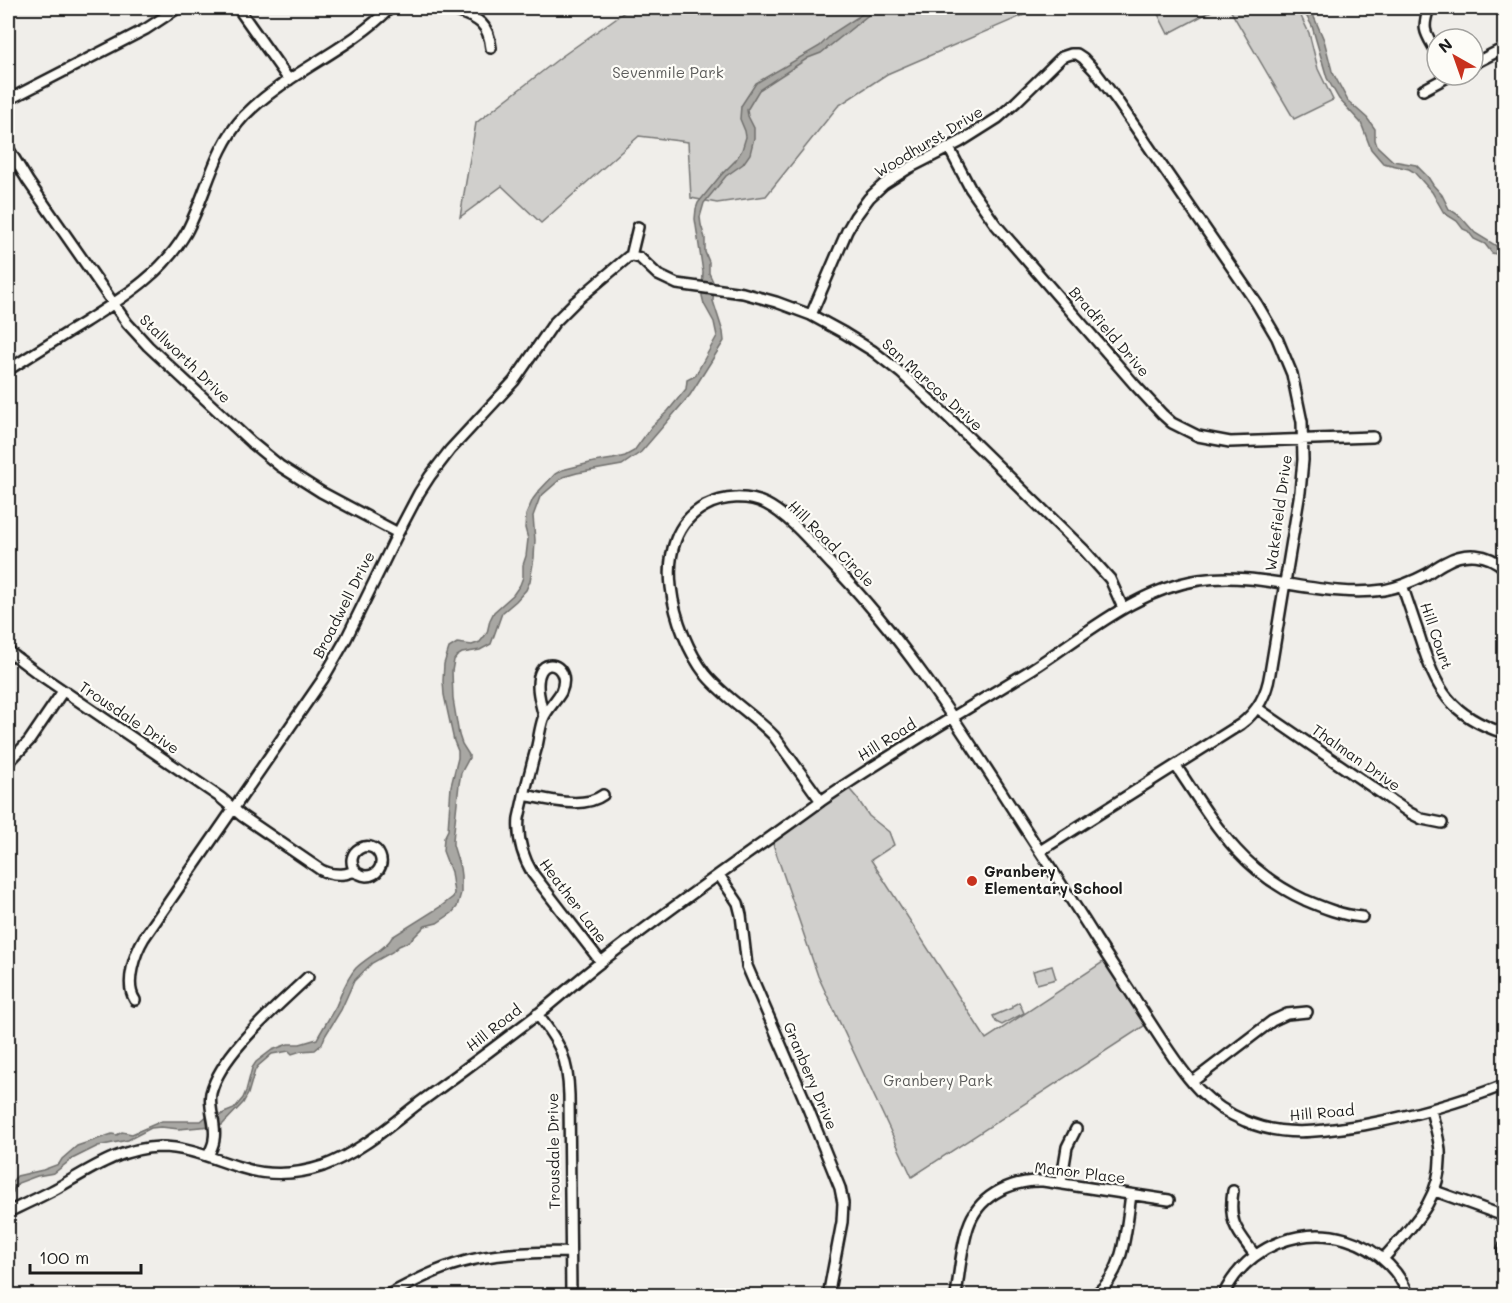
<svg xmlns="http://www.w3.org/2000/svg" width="1512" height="1303" font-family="Mali,sans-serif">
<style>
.green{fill:#d0cfcc;stroke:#767674;stroke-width:1.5}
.water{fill:#a8a7a3;stroke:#706f6d;stroke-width:1.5}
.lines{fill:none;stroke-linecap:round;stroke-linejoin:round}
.minor-casing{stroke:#1c1c1c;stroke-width:14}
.minor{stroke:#fdfcf7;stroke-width:9}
.poi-dot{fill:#c8321e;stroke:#fdfcf7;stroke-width:2}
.labels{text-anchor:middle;stroke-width:4.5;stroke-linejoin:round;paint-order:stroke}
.park-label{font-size:15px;fill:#5b5b5a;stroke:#fdfcf7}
.street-label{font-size:15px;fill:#1c1c1c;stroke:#fdfcf7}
.poi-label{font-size:15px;font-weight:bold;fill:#1c1c1c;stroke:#fdfcf7;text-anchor:start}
</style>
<rect width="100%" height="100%" fill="#f0eeea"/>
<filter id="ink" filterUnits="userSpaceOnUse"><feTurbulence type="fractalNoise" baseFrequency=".0167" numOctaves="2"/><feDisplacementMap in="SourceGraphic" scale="12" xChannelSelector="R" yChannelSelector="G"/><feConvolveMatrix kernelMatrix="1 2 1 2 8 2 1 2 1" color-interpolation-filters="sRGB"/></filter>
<g filter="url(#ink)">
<path class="green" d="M630 8H1040L887 74 838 106 766 196 717 203 691 198 688 142 639 136 541 223 502 186 460 217 476 123 561 57Z
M1155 8H1217L1168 34Z
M1229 8H1297L1309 33 1318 69 1333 100 1294 119Z
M845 784 857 798 869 816 889 832 894 845 871 860 986 1039 1109 958 1150 1022 912 1177 818 976 771 838Z
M1052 966 1056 979 1037 984 1033 971Z
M1019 1002 1024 1013 1002 1025 996 1022 993 1016 1012 1008V1006Z"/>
<path class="water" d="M870 8H877L821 53 808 58 759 90 747 110 748 116 754 128V138L750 154 743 164 726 176 704 203 700 217 701 225 705 238V252L709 262V273L714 284 713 301 723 332 724 341 690 395 641 452 622 465 577 473 563 477 540 497 533 516 535 540 534 558 530 581 526 590 516 601 502 613 491 644 480 650 462 653 457 656 454 660 452 671 453 699 459 735 462 744 469 755V758L461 773 459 784 453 840V845L460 868 461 876V893L457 907 452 913 437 923 425 926 410 941 399 946 392 952 372 963 354 981 341 1010 325 1036 322 1044 315 1050 301 1051 292 1054 289 1051 272 1054 258 1066 255 1070 248 1094 243 1103 222 1125 179 1129 161 1127 151 1128 128 1140 98 1146 72 1159 54 1173 37 1176 18 1183 14 1189 10 1201 8 1216C8 1200 4 1188 17 1176L43 1170 59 1164 62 1159 77 1146 112 1134 117 1135 122 1132 132 1134 162 1121H201L208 1115 219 1116 224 1113 234 1109 243 1098 246 1091 252 1068 256 1062 272 1050 288 1044H300L317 1039C323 1028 330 1017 336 1006 342 993 346 979 356 968 366 958 387 948 392 937L440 907 453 897 454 893 451 872 443 851 444 838 448 830 451 786 458 758V751L454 741 444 695 443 681 444 664 449 648 457 643 472 645 480 642 487 633 490 620 494 612 513 595 520 585 523 577V565L526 556 528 539 525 528 526 515 533 499 539 491 555 474 562 470 594 462 613 459 625 456 634 451 652 426 668 411 686 389 687 380 695 376 717 336 714 322 704 304 702 296 703 272 695 219 696 209 698 203 721 175 735 161 742 150 746 137 745 131 740 119 741 106 756 83 820 46 833 33 858 17Z
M1302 8H1310L1324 40 1332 71 1348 101 1367 118 1375 129V140L1377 146 1393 161 1416 165 1428 177 1433 185 1442 195 1449 209 1460 216 1475 233 1495 245 1504 254V260L1496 254 1492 253 1485 244 1474 239 1468 231 1463 229 1457 221 1444 213 1432 192 1414 172 1409 169 1383 163 1371 149 1361 123 1339 99 1327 78 1312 26Z"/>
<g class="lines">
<defs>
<path id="minor" d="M238 8 289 80
M449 8C473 18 488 18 491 48
M1429 8C1421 31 1426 33 1437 53
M1473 64 1504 48
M1423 90 1451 75
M8 100 146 29 178 8
M8 148 28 181 127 323 148 346 252 443 280 466 321 492 398 533
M949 148 970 188 996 225 1135 385 1162 414 1172 423 1198 436 1230 442 1373 437
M631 256 638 227
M811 315 847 231 855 217 869 198 884 184 909 168 960 142 998 118 1016 102 1062 57 1071 54H1077L1083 58 1095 71 1116 99 1257 304 1277 338 1292 374 1302 422 1303 460 1300 492 1270 673C1267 694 1258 711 1241 724L1040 851
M8 370C33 354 59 338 85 322 124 297 162 274 186 233 207 194 213 149 244 116 287 72 348 51 390 8
M1402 585C1408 603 1414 620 1420 638 1436 689 1450 716 1504 733
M8 651 36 672 221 798 242 816 321 870C329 874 336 875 344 874 347 874 350 872 353 872 358 872 361 876 366 876 377 876 384 866 380 856 372 836 341 851 356 872
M1257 708 1410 813 1422 819 1442 823
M544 717C541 704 534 684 541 671 549 657 571 669 561 692 556 701 547 709 543 719 540 728 539 737 537 746 530 770 524 794 519 818 517 839 522 856 533 874L601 962
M8 763 29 741 63 691
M1176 766C1214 823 1240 870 1305 900 1324 908 1341 915 1362 917
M524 795C547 799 583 810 603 795
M821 801 774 736C753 714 726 699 706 675 673 633 646 538 705 506 724 496 748 495 766 504 790 516 815 547 833 566 899 633 950 712 1001 791 1032 840 1065 889 1096 939 1116 970 1137 1002 1157 1033 1170 1053 1183 1073 1199 1090 1212 1103 1228 1114 1245 1121 1283 1138 1323 1131 1363 1125 1411 1116 1458 1103 1504 1085
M719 875 738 903 741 915 747 966 803 1096 840 1188 843 1203 842 1222 828 1296
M135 1000C124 984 135 953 144 938L323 679 346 639 398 533 419 493 430 476 450 450 514 381 554 323 575 302 628 257 633 256 640 258 658 275 677 284 743 293 776 302 811 315 844 333 873 351 901 373 950 419 1084 550 1110 579 1123 608
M537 1014C560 1043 568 1058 569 1095L571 1296
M1192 1082 1272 1021 1287 1014 1307 1012
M208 1156C210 1151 214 1145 214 1139 217 1124 208 1109 211 1093 221 1053 278 1006 308 977
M1061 1183 1067 1147 1076 1129
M1233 1191C1228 1223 1237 1231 1255 1255
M1435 1191 1504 1216
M8 1212C25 1204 43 1196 59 1187 92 1168 121 1148 160 1147 188 1147 213 1159 239 1167 266 1176 296 1175 323 1166 359 1153 389 1126 419 1103 459 1074 499 1044 538 1014 559 997 579 979 601 962 672 906 747 855 821 801 888 755 959 714 1029 671 1083 637 1134 590 1199 580 1261 570 1322 599 1384 590 1399 587 1414 581 1427 574 1433 570 1439 565 1446 562 1465 551 1488 553 1504 568
M1503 1250 1504 1247
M1383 1259C1412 1226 1443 1199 1440 1151 1439 1137 1434 1123 1431 1110
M1097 1293C1125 1272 1126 1227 1131 1195
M386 1296C411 1283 436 1269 463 1262 498 1252 534 1253 570 1252
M956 1296C959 1275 962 1241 970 1222 982 1193 1014 1180 1043 1181L1169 1200
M1223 1296C1252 1231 1339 1214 1389 1265 1398 1274 1404 1284 1409 1296"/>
</defs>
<use href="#minor" class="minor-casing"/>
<use href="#minor" class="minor"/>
</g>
</g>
<circle class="poi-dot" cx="972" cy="881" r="6"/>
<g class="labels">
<g class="park-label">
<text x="668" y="78">Sevenmile Park</text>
<text x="938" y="1086">Granbery Park</text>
</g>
<g class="street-label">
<text transform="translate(929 142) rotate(-31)" y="5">Woodhurst Drive</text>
<text transform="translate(1109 332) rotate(49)" y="5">Bradfield Drive</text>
<text transform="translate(185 359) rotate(44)" y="5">Stallworth Drive</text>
<text transform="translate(932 385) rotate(42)" y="5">San Marcos Drive</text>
<text transform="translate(1279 513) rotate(-82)" y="5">Wakefield Drive</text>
<text transform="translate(831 544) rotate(45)" y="5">Hill Road Circle</text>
<text transform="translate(344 605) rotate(-63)" y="5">Broadwell Drive</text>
<text transform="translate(1436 636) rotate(71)" y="5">Hill Court</text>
<text transform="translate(129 718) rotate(34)" y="5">Trousdale Drive</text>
<text transform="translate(887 740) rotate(-32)" y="5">Hill Road</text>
<text transform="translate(1356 758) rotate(35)" y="5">Thalman Drive</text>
<text transform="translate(573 901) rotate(53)" y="5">Heather Lane</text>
<text transform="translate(494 1028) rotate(-38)" y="5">Hill Road</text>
<text transform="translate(810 1076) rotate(67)" y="5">Granbery Drive</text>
<text transform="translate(1322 1113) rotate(-5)" y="5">Hill Road</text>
<text transform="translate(554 1151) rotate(-91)" y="5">Trousdale Drive</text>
<text transform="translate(1080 1173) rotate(7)" y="5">Manor Place</text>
</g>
<g class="poi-label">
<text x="984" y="877">Granbery<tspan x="984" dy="17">Elementary School</tspan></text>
</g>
</g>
<rect width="1512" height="1303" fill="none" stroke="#fdfcf7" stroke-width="30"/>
<rect x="15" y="15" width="1482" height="1273" fill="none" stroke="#1c1c1c" stroke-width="2" filter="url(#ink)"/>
<g transform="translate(1455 57) rotate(320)"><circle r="28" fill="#fdfcf7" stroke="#a3a29f" stroke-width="1.5"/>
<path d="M0-4.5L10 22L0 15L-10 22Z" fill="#c8321e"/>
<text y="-9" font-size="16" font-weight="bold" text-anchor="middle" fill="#1c1c1c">N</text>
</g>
<path d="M30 1264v9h111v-9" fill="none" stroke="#1c1c1c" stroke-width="3"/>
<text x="39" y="1264" font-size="18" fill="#1c1c1c" stroke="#fdfcf7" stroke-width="4.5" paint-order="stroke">100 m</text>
</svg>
